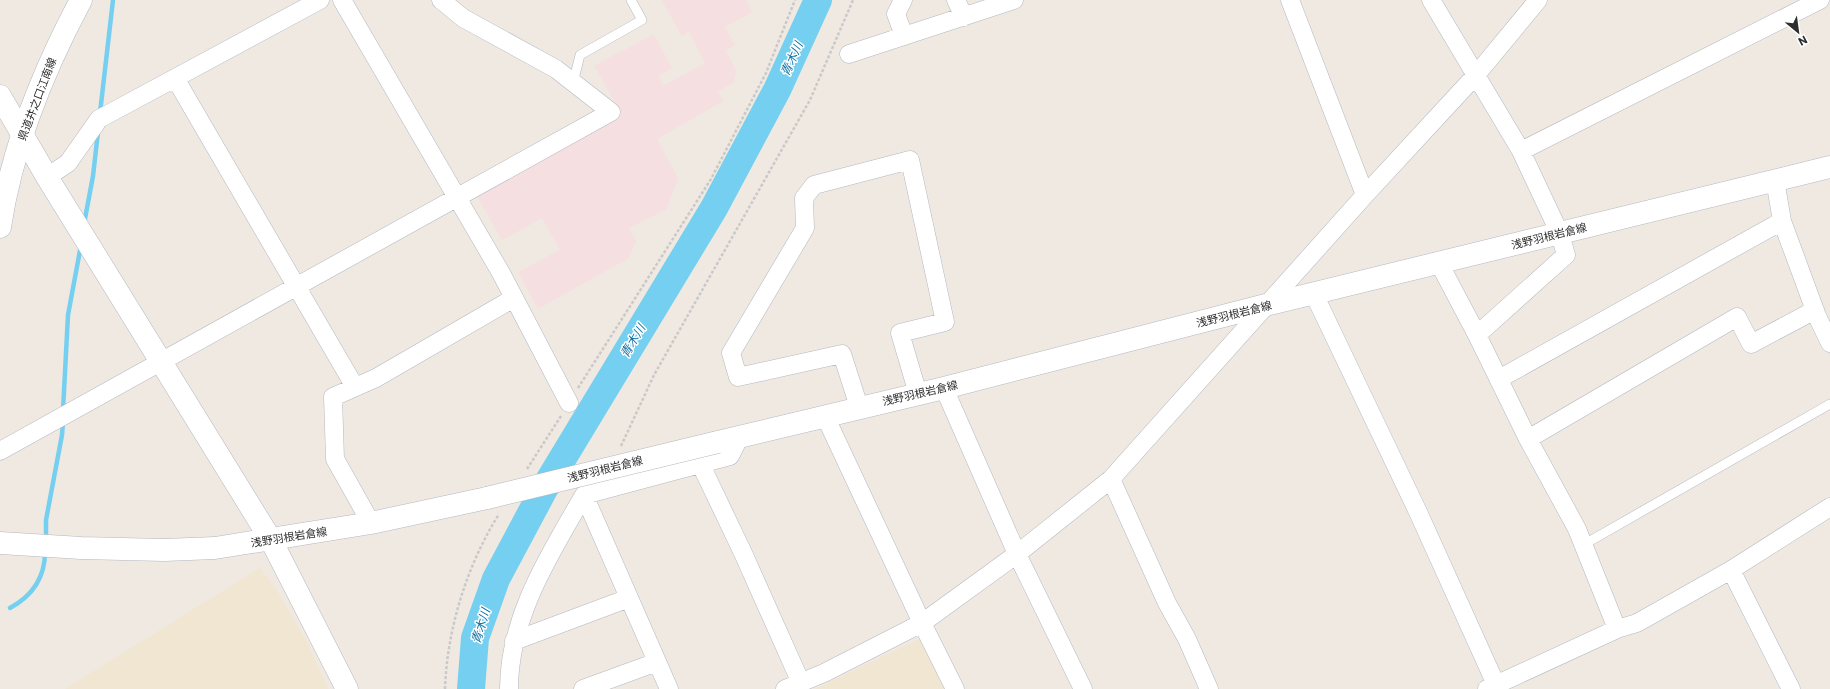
<svg xmlns="http://www.w3.org/2000/svg" width="1830" height="689" font-family="Commissioner,'Noto Sans JP',sans-serif">
<style>
.education{fill:#f0e6d1}
.medical{fill:#f5dfe0}
.lines{fill:none;stroke-linecap:round;stroke-linejoin:round}
.stream{stroke:#75cff0;stroke-width:4.5}
.river{stroke:#75cff0;stroke-width:28}
.service-casing{stroke:#b4b7c1;stroke-width:10}
.minor-casing{stroke:#b4b7c1;stroke-width:19}
.tertiary-casing{stroke:#b4b7c1;stroke-width:23}
.secondary-casing{stroke:#b4b7c1;stroke-width:23}
.path{stroke:#c9c9c9;stroke-width:2.5;stroke-dasharray:3 2;stroke-linecap:butt}
.service{stroke:#fff;stroke-width:9}
.minor{stroke:#fff;stroke-width:18}
.tertiary{stroke:#fff;stroke-width:22}
.secondary{stroke:#fff;stroke-width:22}
.secondary-bridge-casing{stroke:#b4b7c1;stroke-width:23;stroke-linecap:butt}
.secondary-bridge{stroke:#fff;stroke-width:22}
.labels{text-anchor:middle;stroke-width:3;stroke-linejoin:round;paint-order:stroke}
.street-label{font-size:11px;fill:#2e2e2e;stroke:#fff}
.water-label{font-size:12px;font-style:italic;fill:#0d6fa3;stroke:#fff}
</style>
<rect width="100%" height="100%" fill="#efe9e1"/>
<path class="education" d="M260 568 276 589 305 638 328 689H65Z
M921 638 946 689H815Z"/>
<path class="medical" d="M664 0H746L752 12 725 27 735 45 726 50 736 71 734 82 718 92 723 101 657 139 678 178 667 209 629 228 636 241 629 258 538 309 518 272 560 250 542 218 502 240 476 195 622 114 594 66 654 34 672 68 659 76 663 86 705 63 689 32 682 36 662 1Z"/>
<g class="lines">
<path class="stream" d="M100 113 113 0
M84 224 93 176 98 132
M63 410 68 315 81 245
M46 541V520L62 435 63 422
M10 608C32 596 45 578 45 552"/>
<path class="river" d="M471 689 475 638 496 579 544 489 714 208 777 90 818 0"/>
<defs>
<path id="service" d="M573 83 580 55 642 20 631 0
M1583 545 1830 404"/>
<path id="minor" d="M342 0 501 273 569 403
M903 0 896 14 904 36
M956 0 964 17
M1290 0 1365 195
M1431 0 1521 151 1560 234 1566 255 1477 335
M849 54 1014 0
M175 78 355 387
M1521 151 1820 0
M47 177 68 163 99 119 320 0
M1775 180 1782 221 1817 316 1830 343
M1439 263 1477 335 1528 439 1577 529 1617 629
M1314 294 1418 512 1498 689
M1499 379 1782 221
M944 388 1017 554 1083 689
M859 407 842 354 738 377 731 353 805 228 804 198 814 185 910 160 945 322 900 333 918 394
M825 416 922 623 955 689
M1528 439 1737 317 1751 344 1815 310
M0 451 611 112 556 69 463 18 441 0
M700 463 743 553 801 683
M1111 479 1167 603 1187 639 1209 689
M584 495 669 689
M371 523 335 459 333 397 376 378 514 298
M1731 570 1791 689
M514 641 629 598
M509 689C509 617 549 556 584 495L730 456 740 436
M583 689 657 662
M785 689 824 673 922 623 1017 554 1111 479 1365 195 1476 75 1538 0
M1487 689 1617 629 1637 623 1731 570 1830 507"/>
<path id="tertiary" d="M0 96 47 177 271 540 347 689"/>
<path id="secondary" d="M0 227C12 147 43 71 81 0
M718 442 944 388 1266 305 1830 167
M0 543 81 548 164 550 215 548 371 523 487 498"/>
</defs>
<use href="#service" class="service-casing"/>
<use href="#minor" class="minor-casing"/>
<use href="#tertiary" class="tertiary-casing"/>
<use href="#secondary" class="secondary-casing"/>
<path class="path" d="M578 388 711 179 766 73 795 0
M621 446 654 375 810 100 853 0
M527 469 561 416
M445 689C447 629 467 565 499 514"/>
<use href="#service" class="service"/>
<use href="#minor" class="minor"/>
<use href="#tertiary" class="tertiary"/>
<use href="#secondary" class="secondary"/>
<defs>
<path id="secondary-bridge" d="M487 498 718 442"/>
</defs>
<use href="#secondary-bridge" class="secondary-bridge-casing"/>
<use href="#secondary-bridge" class="secondary-bridge"/>
</g>
<g class="labels">
<g class="street-label">
<text transform="translate(37 99) rotate(-69)" y="4">県道井之口江南線</text>
<text transform="translate(1549 236) rotate(-14)" y="4">浅野羽根岩倉線</text>
<text transform="translate(1234 314) rotate(-14)" y="4">浅野羽根岩倉線</text>
<text transform="translate(920 393) rotate(-13)" y="4">浅野羽根岩倉線</text>
<text transform="translate(605 469) rotate(-14)" y="4">浅野羽根岩倉線</text>
<text transform="translate(289 537) rotate(-9)" y="4">浅野羽根岩倉線</text>
</g>
<g class="water-label">
<text transform="translate(792 59) rotate(-66)" y="4">青木川</text>
<text transform="translate(633 341) rotate(-59)" y="4">青木川</text>
<text transform="translate(481 626) rotate(-73)" y="4">青木川</text>
</g>
</g>
<g transform="translate(1798 32) rotate(151)" stroke="#ffffff" stroke-width="3" paint-order="stroke">
<path d="M0-3L7 15L0 10L-7 15Z" fill="#2e2e2e"/>
<text y="-6" font-size="11" font-weight="bold" text-anchor="middle" fill="#2e2e2e">N</text>
</g>
</svg>
